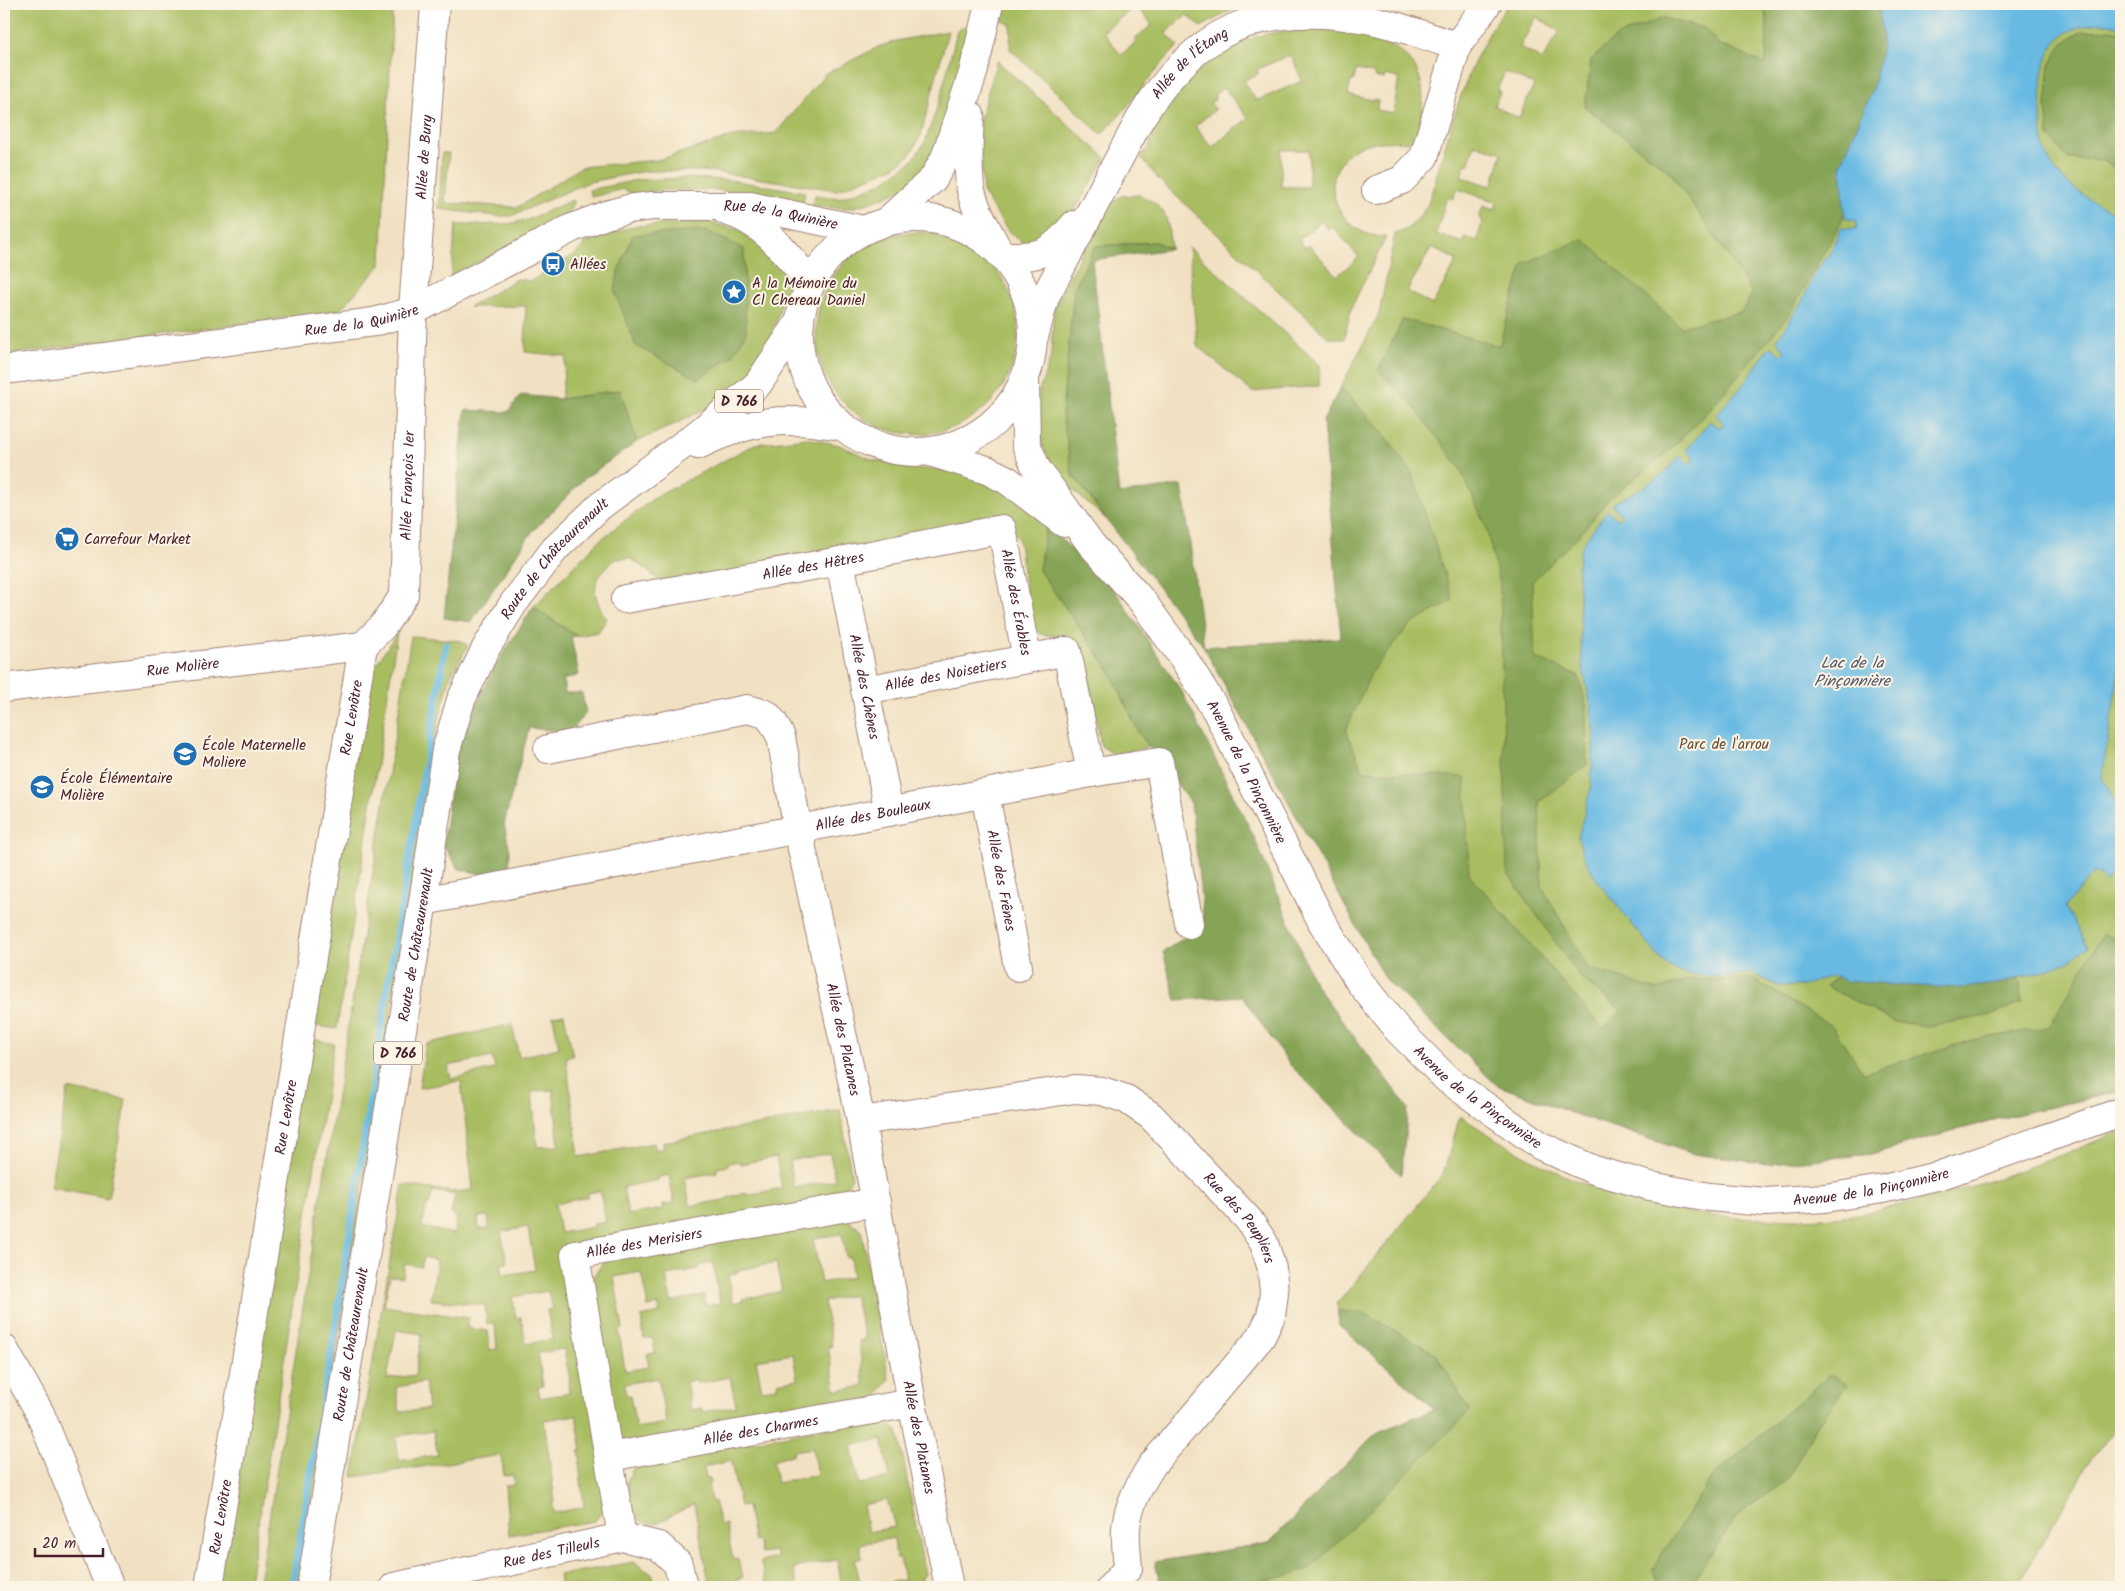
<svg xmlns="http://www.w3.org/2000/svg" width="2125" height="1591" font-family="Kalam,sans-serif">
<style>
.green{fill:#a8bd61;stroke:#796e46;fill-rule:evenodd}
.forest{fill:#86a457;stroke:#686241}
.water{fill:#67bae3;stroke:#586c87}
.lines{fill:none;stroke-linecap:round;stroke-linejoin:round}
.stream{stroke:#67bae3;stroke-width:7}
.minor-casing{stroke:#9e8076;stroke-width:30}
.major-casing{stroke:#9e8076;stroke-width:30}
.minor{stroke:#fff;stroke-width:28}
.major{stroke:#fff;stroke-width:28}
.labels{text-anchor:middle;stroke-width:4;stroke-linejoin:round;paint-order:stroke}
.shield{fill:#fcf5e5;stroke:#7f5f63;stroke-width:1}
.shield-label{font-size:14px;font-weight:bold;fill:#4a1f2b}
.street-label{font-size:15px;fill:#4a1f2b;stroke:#fcf5e5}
.poi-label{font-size:15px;fill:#4a1f2b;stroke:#fcf5e5;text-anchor:start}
.park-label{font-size:15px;fill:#664e3b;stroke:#fcf5e5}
.water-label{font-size:16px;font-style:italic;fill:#54556b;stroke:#fcf5e5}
</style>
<rect width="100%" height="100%" fill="#fcf5e5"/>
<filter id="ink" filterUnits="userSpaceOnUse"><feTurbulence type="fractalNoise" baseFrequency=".02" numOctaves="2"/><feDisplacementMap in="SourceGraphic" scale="10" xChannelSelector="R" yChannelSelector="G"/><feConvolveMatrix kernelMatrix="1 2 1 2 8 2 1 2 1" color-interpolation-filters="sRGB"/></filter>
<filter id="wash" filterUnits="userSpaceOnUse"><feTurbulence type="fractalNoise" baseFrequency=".0096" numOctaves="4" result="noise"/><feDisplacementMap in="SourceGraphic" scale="20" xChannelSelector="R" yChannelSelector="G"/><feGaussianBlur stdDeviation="1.12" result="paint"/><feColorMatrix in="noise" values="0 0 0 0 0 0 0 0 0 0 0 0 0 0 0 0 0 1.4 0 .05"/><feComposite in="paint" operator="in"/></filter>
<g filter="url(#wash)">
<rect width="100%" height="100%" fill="#f1e1c2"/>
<path class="green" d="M4 4H393L381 265 339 311 4 355Z
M1004 4H1248L1231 10 1201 27 1187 15 1166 33 1178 46C1151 73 1131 106 1103 133H1100L1010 49 1011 25 1002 20ZM1136 5 1152 25 1134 39 1136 42 1121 55 1103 32Z
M1374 4H1433V7L1406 11Z
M1508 4H1569L1572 6 1574 4H2121V1091L1993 1120 1871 1154 1770 1164 1694 1154 1575 1114 1497 1085 1385 979 1204 647 1342 638 1323 421 1379 314 1395 234C1410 231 1420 217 1428 204 1445 151 1456 96 1482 47 1489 32 1499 18 1508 4ZM1536 17 1560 31 1542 60 1520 47ZM1505 72 1534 85 1519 118 1494 106 1500 92 1497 90ZM1475 144 1502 153 1492 186 1461 177 1465 164 1468 165ZM1457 189 1497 202 1495 210 1483 206 1479 218 1483 220 1477 241 1465 237 1464 243 1436 234 1447 197 1453 199ZM1432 247 1457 261 1432 305 1407 291Z
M965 26 971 27 938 154 907 187 872 202 851 208 812 207 815 195 840 198 882 183 912 161 925 142 941 96 957 31Z
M1304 29C1316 30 1330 29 1342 30 1354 31 1364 35 1375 39 1427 57 1430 94 1415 141 1401 142 1370 140 1358 147 1311 174 1337 237 1386 237L1352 306 1344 339 1329 338 1159 180 1140 156 1149 148C1156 102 1213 49 1258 36 1273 32 1289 31 1304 29ZM1291 55 1302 81 1256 101 1244 80 1258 74 1257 69ZM1356 70 1374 73V77L1384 79 1385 75 1399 78 1393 113 1377 110 1378 101 1348 95 1351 81H1354ZM1224 88 1248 118 1212 147 1195 126 1216 109 1210 103 1215 100V94ZM1281 150H1309V187H1281ZM1321 221 1328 229 1332 226 1359 257 1337 276 1309 245 1306 248 1299 240Z
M948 31 921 135 910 155 894 167 837 190 707 171H645L589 182 511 216H496L439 209 442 153H449L445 203 518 207 581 167 658 160 732 137 776 133 825 74 878 47 896 41Z
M997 61 1106 158 1060 234 1032 250 1009 232 983 193 979 122Z
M685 178 730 180 805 192 803 204 718 190H662L637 195 622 189 592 197 589 190 637 180Z
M1139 195C1170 208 1167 220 1171 249L1156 242 1095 246 1074 289 1072 474 1106 519 1061 480 1044 449 1035 423 1039 391 1051 357 1054 308 1103 209 1121 196Z
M572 200 574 203 565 217 451 277 456 225 507 224 527 220Z
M708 222 747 232 783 265 787 285 767 351 752 373 721 402 637 442 620 390 561 399 566 356 525 352 526 306 469 307 517 279 531 281 576 254 585 243 634 226Z
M816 333a101 101 0 1 1 202 0a101 101 0 1 1-202 0Z
M1189 247 1320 365 1319 386 1252 392 1197 346Z
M807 438 839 445 873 460 922 469 967 470 1001 483 1046 526 1039 570 1110 671 1139 733 1150 747 1114 754 1101 746C1096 721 1089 647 1063 637 1057 635 1048 636 1040 634L1031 623 1018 537 1010 529 669 585 656 578 642 566 629 558 615 559C592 580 589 592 607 619L598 632 577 636 533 607 600 540 654 498 755 444Z
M397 633 337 1029 305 1024 371 672Z
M411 636 462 641 468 646 451 675 438 722 298 1587H258Z
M564 1014 573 1056 566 1058 579 1157 654 1143 656 1150 664 1148 663 1142 840 1110 852 1178 838 1198 565 1249 608 1501 595 1521 509 1535 505 1486 514 1485 513 1475 504 1476 501 1455 353 1477 403 1185 453 1192 473 1190 461 1081 419 1088 426 1044 512 1024 519 1057 559 1048 553 1016ZM492 1057 495 1069 451 1079 448 1066ZM553 1090 559 1146 537 1147 532 1091ZM830 1153 835 1180 794 1188 789 1161ZM776 1157 782 1188 747 1195 746 1193 734 1195 723 1200 690 1206 685 1178 717 1172V1168L728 1166V1163L740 1161 741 1164ZM669 1175 674 1203 663 1205V1209L628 1215 623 1187 658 1180V1177ZM433 1191 455 1195 451 1214 457 1216 454 1234 422 1227 427 1205H429ZM600 1191 606 1222 594 1224V1227L560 1233 555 1204 588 1197V1193ZM488 1216 489 1229H479L478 1217ZM528 1227 535 1270 503 1275 501 1264 507 1263 501 1232ZM424 1257 437 1260 431 1300 485 1305 487 1324 495 1323 497 1349 490 1350 488 1331 467 1328 469 1318 384 1306 390 1276 403 1277 405 1264 421 1267ZM548 1291 552 1309 547 1310 553 1339 526 1344 521 1317 516 1318 512 1297ZM396 1330 422 1334 415 1375 387 1379ZM564 1349 570 1381 568 1382 569 1393 540 1398 538 1387 543 1386 538 1353ZM425 1382 428 1409 400 1412 396 1387ZM576 1415 582 1450 579 1451 581 1462H579L584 1507 554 1513 552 1502H555L544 1420ZM433 1431 438 1455 399 1461 396 1436Z
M305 1037 334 1044 248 1587H214Z
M68 1089 126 1100 108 1198 50 1187Z
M1460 1116C1561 1183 1649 1218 1771 1219 1801 1219 1832 1219 1862 1213 1910 1204 1969 1189 2015 1172 2051 1160 2086 1145 2121 1131V1424L2091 1459 2016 1587H1161L1155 1562 1269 1543 1376 1433 1435 1409 1339 1325 1337 1304 1443 1174Z
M842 1216 861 1229 889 1379 875 1399 631 1445 615 1433 589 1283 605 1260ZM842 1234 846 1257H850L853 1277 821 1283 813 1238ZM713 1263 720 1303 706 1306 704 1295 671 1302 666 1275 699 1269 698 1266ZM776 1263 782 1291 743 1299V1301L733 1303 728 1275 738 1272V1270ZM641 1272 648 1307 658 1305 660 1313 641 1317 644 1339 653 1338 655 1353 647 1354 649 1367 625 1371 619 1330 623 1329 614 1277ZM854 1295 865 1339 859 1341 864 1386 836 1391 828 1347 832 1346 824 1301ZM793 1354 797 1379 777 1383V1388L762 1390 756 1360ZM730 1377 736 1406 703 1412 701 1408 691 1410 686 1382 696 1379 697 1383ZM658 1378 666 1423 636 1428 630 1395H626L624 1384Z
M879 1418 898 1431 925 1574 916 1587H842L837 1560 794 1568 797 1587H767L761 1564 762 1561 777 1558 775 1551 761 1553 758 1541 754 1542 747 1506 740 1507 731 1461 704 1467 706 1479 709 1478 710 1483 708 1484 711 1501H714L720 1525 726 1524 733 1560 738 1559 743 1577 737 1579 738 1587H710L694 1504 655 1524 641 1522 632 1511 627 1481 633 1469 645 1462ZM882 1439 890 1478 859 1484 851 1446ZM812 1448 817 1475 777 1483 773 1461 793 1454V1451ZM887 1500 895 1527 868 1532 863 1505ZM894 1538 896 1558H900L904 1580 861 1587 855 1560 862 1558 860 1544Z
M634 1562 653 1575 655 1587H561L559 1575Z"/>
<path class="forest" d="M1761 4H1884L1891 31 1872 138 1841 222 1789 315 1711 408 1668 452 1611 497 1580 534 1532 582 1535 658 1579 676 1586 705 1587 765 1539 802 1542 887 1588 968 1657 990 1691 979 1719 980 1752 978 1833 1027 1863 1073 1972 1040 2049 1027 2103 933 2121 943V1091L1993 1120 1871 1154 1770 1164 1694 1154 1575 1114 1497 1085 1385 979 1204 647 1072 474 1062 413 1074 289 1095 246 1156 242 1171 249 1092 260 1119 494 1182 485 1204 647 1341 638 1323 421 1341 387 1385 435 1412 473 1453 600 1409 626 1372 671 1346 730 1363 771 1465 777 1469 874 1603 1029 1621 1010 1579 976 1507 872 1500 585 1486 527 1460 468 1414 407 1378 370 1403 319 1499 346 1523 264 1583 239 1681 327 1741 312 1752 294 1745 281 1670 172 1585 107 1591 60 1617 36 1663 18 1704 28 1720 45 1766 64 1767 18Z
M2111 30 2121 33V175V173L2102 160 2068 159 2049 136 2046 105 2050 65 2062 44 2082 31Z
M707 231 744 249 746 333 732 357 698 379 636 346 615 292 618 271 633 235Z
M620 390 637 442 585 478 532 532 471 622 444 618 465 410 508 412 521 395 561 399Z
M1046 526 1110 583 1182 692 1254 837 1314 983 1408 1108 1401 1175 1290 1065 1242 996 1176 1000 1163 952 1204 924 1191 803 1139 733 1110 671 1039 570Z
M533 607 577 636 571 637 579 675 563 680 565 693H582L586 713 570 732 529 728 504 824 510 851 509 870 486 875 459 869 443 845 456 749 494 668Z
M1852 966 2016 979 2020 982 2022 1002 1988 1016 1928 1026 1894 1022 1826 986Z
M1338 1311 1362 1312 1436 1354 1470 1411 1309 1570 1266 1581 1160 1582 1155 1562 1269 1543 1376 1433 1435 1409 1339 1325Z
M1831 1374 1848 1385 1815 1428 1788 1479 1738 1515 1688 1587H1662L1652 1570 1711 1478Z"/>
<path class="water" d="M1878 4H2121V28C2111 23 2098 22 2088 25 2044 33 2042 69 2041 105 2041 122 2041 143 2048 158 2062 188 2095 201 2121 217V656L2102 778 2121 811V864L2107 882 2094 872 2065 907 2088 946 2068 962 2050 969 2002 983 1964 988 1896 985 1861 981 1847 982 1837 976 1828 977 1803 986H1778L1752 973 1720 977 1687 974 1676 971 1661 960 1596 879 1584 857 1578 838 1591 787 1594 735 1591 707 1582 665 1578 567 1580 551 1586 539 1608 510 1618 520 1622 516 1612 504 1645 486 1663 474 1680 456 1690 464 1694 459 1686 451 1710 421 1719 428 1724 424 1716 415 1744 384 1769 348 1772 347 1781 355 1785 351 1777 340 1803 300 1815 273 1831 251 1841 228 1856 229 1857 221 1845 218 1841 164 1871 94 1880 59 1883 35Z"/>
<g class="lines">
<path class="stream" d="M292 1587 336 1322 388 984 446 644"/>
</g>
</g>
<g filter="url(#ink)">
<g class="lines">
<defs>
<g id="minor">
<path d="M1376 190 1402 180 1424 157 1457 46 1487 4"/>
<path d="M726 211C765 222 786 254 811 283"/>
<path d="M1003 256C1041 257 1049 255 1074 225"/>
<path id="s1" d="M1034 337 1045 297 1139 121C1194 29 1259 0 1366 19 1396 24 1427 37 1457 46"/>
<path id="s2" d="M4 370 374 322 413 311 572 228 606 215 628 209 652 206H750L863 230"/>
<path id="s3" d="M840 561 889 812"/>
<path id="s4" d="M625 599 840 561 1002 529 1027 659 1067 651 1091 773"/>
<path id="s5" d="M363 646 383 626 404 595 413 311 435 4"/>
<path id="s6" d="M4 688 363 646"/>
<path id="s7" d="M865 690 1027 659"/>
<path id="s8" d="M548 749 747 709 766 714 773 722 781 737 798 830 861 1121 912 1403 949 1587"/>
<path id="s9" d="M985 794 1018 967"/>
<path id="s10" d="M423 901 1091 773 1159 762 1189 924"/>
<path id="s11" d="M861 1121 1075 1089 1102 1091 1126 1099 1151 1116 1248 1219 1264 1243 1272 1269 1274 1293 1271 1316 1261 1337 1152 1465C1140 1484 1128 1505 1126 1528 1125 1540 1127 1555 1128 1568L1111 1587"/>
<path d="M4 1349 40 1413 110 1587"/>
<path id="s12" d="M609 1457 912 1403"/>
<path id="s13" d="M622 1537 575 1255 876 1202"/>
<path id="s14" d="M209 1587 363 646"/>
<path id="s15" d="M394 1587 622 1537 659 1546 678 1564 683 1587"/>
</g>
<g id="major">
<path d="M970 115C969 138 967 162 970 185 973 206 986 227 996 246"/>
<circle cx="916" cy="335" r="117"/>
<path d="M886 222 933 179 945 158 973 73 989 4"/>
<path id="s16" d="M1025 381 1026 444 1036 468 1091 544 1142 601 1184 659 1217 712 1322 922 1359 981 1397 1029 1447 1079 1541 1146 1594 1170 1650 1186 1709 1197 1766 1202 1825 1198 1883 1189 1941 1175 2121 1112"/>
<path d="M698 445C749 420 785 416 841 426"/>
<path d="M930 452 987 470 1007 480 1064 523"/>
<path id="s17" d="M311 1587 423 901 446 750 461 700 486 648 513 604 555 549 600 506 695 436 758 384 800 321"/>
</g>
</defs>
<use href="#minor" class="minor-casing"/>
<use href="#major" class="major-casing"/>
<use href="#minor" class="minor"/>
<use href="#major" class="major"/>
</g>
</g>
<defs>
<symbol id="bus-disc" viewBox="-11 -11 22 22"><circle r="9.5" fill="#1f6fb2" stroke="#fcf5e5"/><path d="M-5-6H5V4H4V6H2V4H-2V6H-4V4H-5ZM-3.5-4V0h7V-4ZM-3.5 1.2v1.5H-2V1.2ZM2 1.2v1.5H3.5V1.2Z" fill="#fff"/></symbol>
<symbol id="sight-disc" viewBox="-11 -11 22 22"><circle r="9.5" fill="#1f6fb2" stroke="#fcf5e5"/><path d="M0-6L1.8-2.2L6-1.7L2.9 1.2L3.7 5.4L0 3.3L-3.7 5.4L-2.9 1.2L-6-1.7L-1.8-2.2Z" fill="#fff"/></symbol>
<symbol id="supermarket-disc" viewBox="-11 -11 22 22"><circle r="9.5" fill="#1f6fb2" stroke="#fcf5e5"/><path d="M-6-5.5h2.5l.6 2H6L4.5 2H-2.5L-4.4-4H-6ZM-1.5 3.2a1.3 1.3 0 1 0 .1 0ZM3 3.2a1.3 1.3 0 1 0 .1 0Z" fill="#fff"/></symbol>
<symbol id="school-disc" viewBox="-11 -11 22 22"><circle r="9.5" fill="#1f6fb2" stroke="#fcf5e5"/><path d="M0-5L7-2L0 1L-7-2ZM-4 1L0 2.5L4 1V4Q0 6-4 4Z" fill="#fff"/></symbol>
</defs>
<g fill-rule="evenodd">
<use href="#bus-disc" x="539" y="250" width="28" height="28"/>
<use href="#sight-disc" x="720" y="278" width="28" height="28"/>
<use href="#supermarket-disc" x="53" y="525" width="28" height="28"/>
<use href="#school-disc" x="171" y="740" width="28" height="28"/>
<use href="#school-disc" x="28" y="773" width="28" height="28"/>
</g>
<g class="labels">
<g class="shield">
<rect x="715" y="389.5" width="48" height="23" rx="4"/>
<rect x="374" y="1041.5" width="48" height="23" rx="4"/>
</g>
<g class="shield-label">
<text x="739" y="406">D 766</text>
<text x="398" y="1058">D 766</text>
</g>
<g class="street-label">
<text dy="5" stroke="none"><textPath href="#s1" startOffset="319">Allée de l'Étang</textPath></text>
<text dy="5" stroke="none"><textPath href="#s5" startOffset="504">Allée de Bury</textPath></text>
<text dy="5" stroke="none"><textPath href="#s2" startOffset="806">Rue de la Quinière</textPath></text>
<text dy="5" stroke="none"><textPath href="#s2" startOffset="361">Rue de la Quinière</textPath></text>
<text dy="5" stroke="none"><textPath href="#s5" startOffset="175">Allée François 1er</textPath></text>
<text dy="5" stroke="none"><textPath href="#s17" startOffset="1071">Route de Châteaurenault</textPath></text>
<text dy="5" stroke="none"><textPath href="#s4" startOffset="191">Allée des Hêtres</textPath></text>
<text dy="5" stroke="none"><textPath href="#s4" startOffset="458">Allée des Érables</textPath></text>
<text dy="5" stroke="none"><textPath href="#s6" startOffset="180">Rue Molière</textPath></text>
<text dy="5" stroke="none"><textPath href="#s7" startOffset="82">Allée des Noisetiers</textPath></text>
<text dy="5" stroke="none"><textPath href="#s3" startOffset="128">Allée des Chênes</textPath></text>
<text dy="5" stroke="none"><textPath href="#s14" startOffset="881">Rue Lenôtre</textPath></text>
<text dy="5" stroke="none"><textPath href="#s16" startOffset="460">Avenue de la Pinçonnière</textPath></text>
<text dy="5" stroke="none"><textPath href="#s10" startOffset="458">Allée des Bouleaux</textPath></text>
<text dy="5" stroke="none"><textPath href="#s9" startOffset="88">Allée des Frênes</textPath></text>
<text dy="5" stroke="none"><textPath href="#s17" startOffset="651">Route de Châteaurenault</textPath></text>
<text dy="5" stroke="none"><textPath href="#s8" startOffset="559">Allée des Platanes</textPath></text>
<text dy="5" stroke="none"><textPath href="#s16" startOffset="865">Avenue de la Pinçonnière</textPath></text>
<text dy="5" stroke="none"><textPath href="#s14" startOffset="476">Rue Lenôtre</textPath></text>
<text dy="5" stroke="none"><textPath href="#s16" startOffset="1285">Avenue de la Pinçonnière</textPath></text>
<text dy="5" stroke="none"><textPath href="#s11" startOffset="435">Rue des Peupliers</textPath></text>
<text dy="5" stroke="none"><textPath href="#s13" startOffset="356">Allée des Merisiers</textPath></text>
<text dy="5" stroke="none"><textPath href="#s17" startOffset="246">Route de Châteaurenault</textPath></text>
<text dy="5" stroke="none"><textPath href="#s12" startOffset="154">Allée des Charmes</textPath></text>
<text dy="5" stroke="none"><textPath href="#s8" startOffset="964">Allée des Platanes</textPath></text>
<text dy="5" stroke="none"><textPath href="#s14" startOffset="71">Rue Lenôtre</textPath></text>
<text dy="5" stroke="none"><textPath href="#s15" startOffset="161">Rue des Tilleuls</textPath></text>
</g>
<g class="poi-label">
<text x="570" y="269">Allées</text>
<text x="752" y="288">A la Mémoire du<tspan x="752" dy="17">Cl Chereau Daniel</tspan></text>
<text x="84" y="544">Carrefour Market</text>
<text x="202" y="750">École Maternelle<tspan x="202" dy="17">Moliere</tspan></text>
<text x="60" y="783">École Élémentaire<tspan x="60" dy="17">Molière</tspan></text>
</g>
<g class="park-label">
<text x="1724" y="749">Parc de l'arrou</text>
</g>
<g class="water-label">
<text x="1852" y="668">Lac de la<tspan x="1852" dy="18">Pinçonnière</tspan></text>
</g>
</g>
<rect width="2125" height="1591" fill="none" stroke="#fcf5e5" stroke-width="20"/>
<path d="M35 1548v8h68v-8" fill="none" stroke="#4a1f2b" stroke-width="2.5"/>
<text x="42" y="1548" font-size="15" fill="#4a1f2b" stroke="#fcf5e5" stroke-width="4" paint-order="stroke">20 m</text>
</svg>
